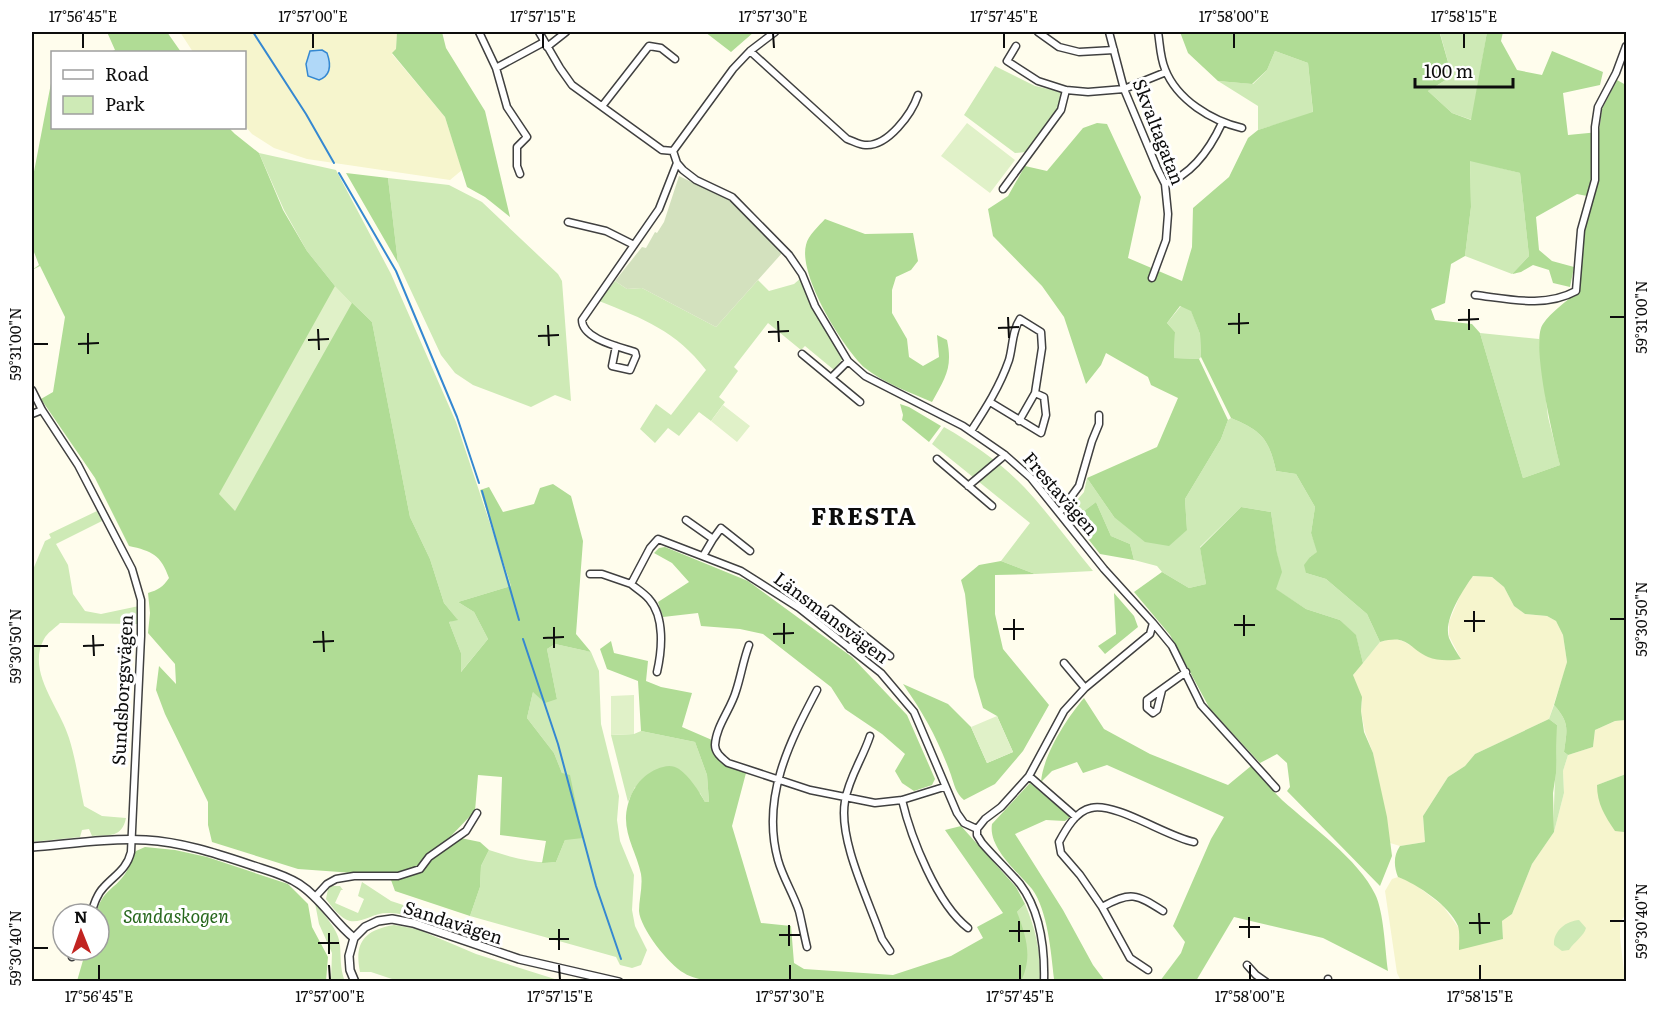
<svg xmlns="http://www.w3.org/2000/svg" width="1658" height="1013" font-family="Literata,serif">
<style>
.farmland{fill:#f6f5cd}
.green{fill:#ceeab6}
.forest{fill:#b0dc95;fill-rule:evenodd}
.cemetery{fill:#d3e1be}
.pitch{fill:#e0f1c8}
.water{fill:#b0d8f8;stroke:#3588d1;stroke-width:1.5}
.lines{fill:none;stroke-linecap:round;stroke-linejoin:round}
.stream{stroke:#3588d1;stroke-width:2}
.minor-casing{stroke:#404040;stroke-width:9}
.tertiary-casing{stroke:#404040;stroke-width:10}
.minor{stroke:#fff;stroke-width:6}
.tertiary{stroke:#fff;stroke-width:7}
.ticks{fill:none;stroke:#0d0d0d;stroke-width:2}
.labels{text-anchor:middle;stroke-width:6;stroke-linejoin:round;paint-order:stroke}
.street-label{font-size:18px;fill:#0d0d0d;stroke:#fff}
.park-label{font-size:18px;font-style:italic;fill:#26671c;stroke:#fff}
.district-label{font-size:24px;font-weight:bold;letter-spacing:1.5px;fill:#0d0d0d;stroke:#fff}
.neatline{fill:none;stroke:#0d0d0d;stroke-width:2}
.ticks-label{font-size:15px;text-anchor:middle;fill:#0d0d0d}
</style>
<rect width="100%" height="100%" fill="#fffded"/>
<path class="farmland" d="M180 32H397L396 50 392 54 445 117 462 170 450 180 307 159 274 148 252 134 245 126 244 52H193Z
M1473 576 1492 577 1504 587 1514 606 1525 614 1547 616 1556 621 1563 635 1567 662 1565 670 1549 719 1475 754 1465 766 1448 777 1423 816 1425 842 1400 846 1390 843 1373 753 1365 732 1361 711 1362 702 1353 675 1380 642 1393 638 1405 642 1429 657 1461 659 1449 636V622L1461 593Z
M1626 720V774L1597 785 1624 832 1626 830V880H1625L1626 913 1620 923V937L1625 981H1401L1397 973 1385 891 1392 879 1398 877 1412 882 1443 906 1458 927 1482 944 1503 939 1502 921 1512 914 1532 864 1554 832 1564 793 1563 771 1568 755 1593 747 1595 730 1615 721Z"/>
<path class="green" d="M1462 32H1487L1472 120 1452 113 1428 91 1452 76 1440 33 1458 34Z
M1275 51 1308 63 1313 113 1258 130V106L1218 81 1253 84 1267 70Z
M995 66 1035 86 1062 92 1058 108 1026 152 1015 153 964 115Z
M259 153 336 170 391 274 456 422 511 586 458 602 474 612 488 639 460 673 461 653 449 622 457 619 444 603 430 559 410 517 372 322 335 286 307 251 284 210Z
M1470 160 1520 173 1529 256 1512 274 1465 256 1471 207Z
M388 178 449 185 482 202 558 274 562 281 571 401 555 395 531 407 473 385 455 373 441 355 398 263Z
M801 278 843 358 834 370 805 346 801 350 768 323 734 367 738 371 719 397 725 402 711 421 699 412 679 436 668 428 655 443 640 429 656 404 671 415 706 370C676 331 644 319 599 301L615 281 627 289 642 288 716 327 758 280 769 291 794 284Z
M1181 306 1191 310 1200 334 1201 357 1199 359 1174 358 1175 332 1167 323Z
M1480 333 1539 339 1548 417 1560 465 1523 478Z
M1231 418C1262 431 1269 439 1276 471L1296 474 1315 507 1311 533 1318 552 1310 557 1306 573 1326 579 1367 614 1380 642 1363 663 1356 636 1340 620 1306 609 1275 589 1281 572 1277 554 1271 512 1241 507 1200 547 1206 584 1189 588 1162 572 1157 566 1134 560 1130 544 1111 536 1096 502 1084 511 1078 526 1066 513 1084 492 1087 478 1114 517 1187 530 1185 499 1221 439 1228 420Z
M944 427C974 444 1001 463 1025 488 1049 514 1070 543 1093 571L1035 574 1001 561 1030 523 932 444Z
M97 511 102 521 56 544 68 565 73 594 85 611 101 614 139 606 137 624 60 623C55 628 47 633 44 639 26 672 60 707 69 738 76 760 79 783 84 806L102 816 126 818C122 838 109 835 92 836L89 829 82 830 80 837 32 842V572L45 541 51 538 49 534Z
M555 644 591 652 599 671 601 724 619 796 617 820 620 841 634 875 632 910 635 926 647 950 641 965 632 968 620 965 616 957 470 916 480 887 481 866 489 850C510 857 534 864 556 862L565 840 562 773 554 753 527 718 533 692 557 699 547 649Z
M1554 705C1570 723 1567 729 1564 752L1568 755 1563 771 1564 793 1554 832C1553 796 1557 761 1557 725L1549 719Z
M641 731 695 742 707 775 709 802H705L700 793 635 787 628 802 611 735 634 734Z
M362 882 391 901 458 923 455 933C435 926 407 912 387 913 374 913 362 923 350 921 341 919 331 906 326 899L328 889 332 886H340L343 890H341L335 903 358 913 364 899 358 896Z
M315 903C324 915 339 930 340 945 341 957 340 967 344 979L340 981H331L332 953 319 924Z
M1025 904C1036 930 1041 953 1040 981H1021L1017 912Z
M1579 920 1586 928C1584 936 1574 942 1569 950L1562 951 1554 945C1553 931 1566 921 1579 920Z
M394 925 417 929 476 954 561 981H398L371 972H360C354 943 364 930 394 925Z"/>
<path class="forest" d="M107 32H167L181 52H111L115 50Z
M397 32H442L446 48 485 111 510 217 485 197 467 187 445 117 392 53 396 49Z
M705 32H754L731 52Z
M1180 32H1462L1458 34H1440L1452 76 1428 91 1452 113 1471 120 1487 32H1503L1501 41 1517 70 1542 75 1552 51 1603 72 1600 85 1563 93 1568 135 1599 132 1602 109 1617 80 1626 85V720L1615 721 1595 730 1593 747 1568 755 1564 752C1567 729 1570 723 1554 705L1567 662 1563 635 1556 621 1547 616 1525 614 1514 606 1504 587 1492 577 1473 576C1463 590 1443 620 1449 638 1452 645 1457 653 1461 659 1451 661 1437 661 1428 657 1407 647 1408 634 1380 642L1367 614 1326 579 1306 573 1304 565 1310 557 1317 552 1311 533 1315 507 1296 474 1276 471C1269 439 1262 431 1231 418L1201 357 1200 334 1191 311 1180 306 1167 323 1175 332 1174 358 1199 359 1228 420 1221 439 1185 499 1187 530 1169 546 1145 542 1114 517 1087 478 1157 447 1178 398 1151 385 1148 377 1106 353 1101 365 1086 384 1064 317 1042 286 993 236 988 209 1008 196 1025 166 1047 171 1083 128 1097 123 1107 124 1141 197 1128 258 1182 281 1192 247 1193 208 1229 177 1248 138 1258 130 1313 112 1308 63 1275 51 1267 70 1252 84 1218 81 1188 53ZM1470 161 1520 173 1529 256 1512 274 1521 272 1533 265 1549 270 1553 283 1570 287 1574 267 1552 261 1539 250 1536 217 1577 194 1592 197 1583 231 1577 292C1566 302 1551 312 1543 324 1530 341 1554 442 1560 465L1523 478 1480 333 1472 324 1435 320 1431 309 1445 303 1451 264 1465 256 1471 207Z
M52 78V128H229L235 134 259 153 283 210 307 251 335 286 372 322 410 517 430 559 444 603 458 620 449 622 461 653V672L488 639 474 612 458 602 511 586 480 490 489 487 503 512 534 504 540 488 553 484 571 496 583 541 576 634 591 652 555 644 547 649 557 699 545 703 533 692 527 718 554 753 562 773 570 775 583 838 565 840 556 862 542 863 546 841 500 835 502 777 478 775 475 811 451 836 480 842 489 850 481 866 480 887 470 916 395 891 391 880 416 872 368 874 298 869 212 842 208 825V802L165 714 156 690 159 666 176 684 175 664 148 633 150 613 148 593C158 590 163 587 169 578 161 555 152 551 129 546L95 478 41 399 53 392 65 317 40 266 32 270 39 265 32 247V182Z
M346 173 388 178 398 263Z
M825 219 865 234 913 233 918 261 911 270 896 277 892 290V313L907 339 909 357 923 366 939 357 937 335 947 340C953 368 945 378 932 402 911 393 882 382 865 368 843 348 798 275 806 245 808 235 819 226 825 219Z
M900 404 909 407 941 426 929 442 902 420 903 415Z
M1096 502 1111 536 1130 544 1134 560 1100 554 1078 526 1084 511Z
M1241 507 1271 512 1277 553 1282 572 1276 589 1306 609 1340 620 1356 635 1363 663 1353 675 1362 697 1361 711 1364 732 1373 753 1387 817 1392 856 1380 886 1287 791 1290 787 1287 763 1277 754 1260 763 1210 709 1170 635 1134 592 1162 572 1189 588 1206 584 1200 548Z
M665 547 748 581 852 657 907 715 935 779 932 785 914 791 902 783 895 771 905 754 882 734 845 709 831 687 763 634 740 629 701 626 698 613 663 617 658 602 689 582 672 563 654 553 659 548Z
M1001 561 1035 574 995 575V614L1003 649 1049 705 1023 751 995 784 964 800C956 794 954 784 951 775 938 739 925 716 903 684L948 704 971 727 987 763 1013 752 997 716 983 708 974 677 965 594 961 580 979 565Z
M1114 593 1134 616 1138 627 1105 654 1098 646 1116 634Z
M611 641 614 653 648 661 646 681 661 687 692 693 682 727 712 740C709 761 729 767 746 773L732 826 761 923 791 926 794 963 804 969 893 975 951 956 983 938 977 927 1003 913 945 830 961 826 1016 887 1025 904 1017 912C1026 936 1033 957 1021 981L710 982C702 979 691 978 684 973 669 965 640 928 639 911 639 899 643 886 641 874 637 854 625 837 626 816 628 795 638 777 657 769 664 766 672 764 679 769 689 776 699 791 705 802H709L707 775 695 742 641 731 638 681 607 669 600 649Z
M1084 698 1104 729 1150 754 1228 785 1251 766C1261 777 1271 789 1282 800 1311 826 1359 860 1375 894 1384 912 1385 950 1388 971L1323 938 1234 917 1196 981H1160L1181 953 1185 942 1173 926 1211 839 1224 817 1107 765 1083 773 1077 762 1052 771 1041 782C1043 755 1067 718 1084 698Z
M1549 719 1557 725 1556 773 1553 793 1554 832 1532 864 1512 914 1502 921 1503 939 1459 950C1459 943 1460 932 1458 926 1450 906 1417 884 1398 877 1394 867 1393 856 1400 846L1425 842 1423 816 1448 777 1465 766 1475 754Z
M1626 774V830L1624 832 1615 831C1605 816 1597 804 1597 785Z
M1030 783 1070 817 1065 821 1046 820 1015 834 1063 910 1093 965 1105 981H1058L1054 979C1051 953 1048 911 1032 889 1018 872 988 848 992 824Z
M145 847 175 850 207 857 288 884 308 904 312 927 328 957 326 981H77L86 950H99V914H96C102 890 114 890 125 874 130 867 132 858 136 851Z"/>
<path class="cemetery" d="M679 176 731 201 783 252 716 327 642 288 627 289 615 281 642 247 646 248 655 232 657 233 664 222Z"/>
<path class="pitch" d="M967 123 1015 160 990 193 941 156Z
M335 286 352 303 235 511 219 494Z
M723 405 750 426 737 442 711 421Z
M634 695V734L611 735V696Z
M997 716 1013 752 987 763 971 727Z"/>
<path class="water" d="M322 50 327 53C331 64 332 75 319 80L308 76 306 64 310 51Z"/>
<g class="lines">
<path class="stream" d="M253 32 306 114 334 163
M339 173 396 271 457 417 479 483
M482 491 519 620
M523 639 558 744 596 886 621 959"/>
<defs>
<path id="minor" d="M479 32 496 68 507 107 527 137 517 147V166L520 174
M539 32 560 68 572 85 662 150 673 151
M1038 32 1059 47 1079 52 1114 50
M1109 32 1124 89 1157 168 1165 184 1168 214 1166 240 1152 278
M1158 32C1160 44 1160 57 1165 69 1177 100 1212 121 1242 128
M1016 46 1007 61 1038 81 1066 90 1088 92 1124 89 1166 72
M547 47 566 32
M750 51 847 139C853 141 860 145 865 145 888 147 912 113 918 95
M496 68 544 42
M603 105 649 46 661 48 675 59
M673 151 677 163 683 170 696 180 732 197 789 255 802 274 815 306 848 361 865 376 963 426 1005 455 1031 478 1104 569 1153 623 1150 634 1085 688 1064 711 1029 776 1001 807 985 819 977 829V835L982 843C994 857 1008 870 1020 884 1041 912 1045 948 1044 982
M673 151 733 69 750 51 775 32
M1165 184C1193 174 1210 149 1222 123
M1003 189 1061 110 1066 90
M568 222 606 231 634 245
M1475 295C1509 299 1545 308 1576 291L1581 230 1595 180V127L1598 107 1616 73 1626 46
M616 346 612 366 630 370 636 356 635 352C620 347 582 339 582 320L659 209 677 163
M802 354 860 402
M831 378 848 361
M32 390 42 410 78 465 132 569 141 600V636L131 852C127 869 115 875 104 887 97 894 94 904 91 914
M990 402 1041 433 1046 415 1044 397 1035 393
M32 414 42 410
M971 431C986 408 1000 386 1009 360 1013 346 1012 331 1020 319L1041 332 1042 348 1035 393 1019 421
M937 459 992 506
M968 486 1005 455
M1060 512 1079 486 1092 441 1099 424V415
M686 520 713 539 721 528 750 551
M703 556 713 539
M590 574H602L631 584
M831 609 890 656
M1153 623 1172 646 1201 705 1276 788
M749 645C743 661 741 676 736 691 731 709 716 726 715 745 715 753 722 758 728 763L810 790 875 803 902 800 944 787
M850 649 861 633
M1064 663 1085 688
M657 672C662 650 665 617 649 599 644 593 637 589 631 584L650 548 658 539 741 571 799 608 881 673 914 712 957 813 964 823 977 829
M1162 690 1157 710 1153 713 1147 708V700L1186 672
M870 736C863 758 849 777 845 801 838 840 869 901 882 939L890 951
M1029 776 1076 817
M902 800C911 838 937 904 968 928
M316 896 327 884 336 879 354 876H398L420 869 429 857 466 831 477 813
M1102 907C1131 891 1136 894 1163 911
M807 947C804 935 802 923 799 911 793 893 783 878 778 860 761 798 789 743 817 690
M72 957 73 950
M1247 965 1256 975 1266 982
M1148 970 1130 958 1102 907 1080 875 1061 853 1059 842C1066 829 1076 811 1091 808 1116 802 1167 837 1194 842
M1328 982V979"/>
<path id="tertiary" d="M32 847C69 844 108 838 146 840 181 842 215 853 248 864 265 870 284 874 299 884 321 898 334 922 354 938
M355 982 350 970 349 956 354 938 365 927 378 921 392 919 413 923 519 959 619 982"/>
</defs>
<use href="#minor" class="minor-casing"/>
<use href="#tertiary" class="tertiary-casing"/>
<use href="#minor" class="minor"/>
<use href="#tertiary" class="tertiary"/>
</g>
<path class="ticks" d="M83 33V48M313 33V48M543 33V48M773 33 774 48M1004 33V48M1234 33V48M1464 33V48M1469 309V330M1239 313V334M1008 317 1009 338M1610 317H1625M1458 320 1479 319M778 321 779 342M1228 324 1249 323M548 325 549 346M998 328 1019 327M318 329 319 350M768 332 789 331M88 333V354M538 336 559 335M308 340 329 339M33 344H48M78 344 99 343M1474 611V632M1244 615V636M1014 619V640M1610 619H1625M1464 621H1485M784 623V644M1234 625H1255M554 627V648M1003 629H1024M323 631 324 652M773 634 794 633M93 635 94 656M543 638 564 637M313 642 334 641M33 646H48M83 646 104 645M1479 913 1480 934M1249 917V938M1019 921V942M1610 921H1625M1469 923H1490M789 925V946M1239 927H1260M559 929V950M1009 931H1030M329 933V954M779 935H800M549 939H569M318 943H339M33 948H48M99 965V980M329 965 330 980M559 965 560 980M790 965V980M1020 965V980M1250 965V980M1480 965V980"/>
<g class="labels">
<g class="street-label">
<text transform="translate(1158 132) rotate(69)" y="6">Skvaltagatan</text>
<text transform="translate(1060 494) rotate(49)" y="6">Frestavägen</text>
<text transform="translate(831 618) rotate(37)" y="6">Länsmansvägen</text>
<text transform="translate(123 690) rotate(-87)" y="6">Sundsborgsvägen</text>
<text transform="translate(453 923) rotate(18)" y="6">Sandavägen</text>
</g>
<g class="park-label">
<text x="176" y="923">Sandaskogen</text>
</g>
<g class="district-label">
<text x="864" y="525">FRESTA</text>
</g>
</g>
<rect width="1658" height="1013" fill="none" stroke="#ffffff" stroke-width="66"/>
<rect x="51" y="51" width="195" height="78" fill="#ffffff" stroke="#9e9e9e" stroke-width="1.5"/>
<rect x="63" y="70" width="30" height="9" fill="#ffffff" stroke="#9e9e9e" stroke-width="1.5"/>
<text x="105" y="81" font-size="18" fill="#0d0d0d">Road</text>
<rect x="63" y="96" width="30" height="18" fill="#ceeab6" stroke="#9e9e9e" stroke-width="1.5"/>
<text x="105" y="111" font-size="18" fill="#0d0d0d">Park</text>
<g transform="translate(81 932) rotate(359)"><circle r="28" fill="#ffffff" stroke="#9e9e9e" stroke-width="1.5"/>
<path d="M0-4.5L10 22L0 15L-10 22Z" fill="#c12421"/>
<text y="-9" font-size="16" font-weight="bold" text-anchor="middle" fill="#0d0d0d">N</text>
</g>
<path d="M1415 78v9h98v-9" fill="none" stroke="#0d0d0d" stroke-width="3"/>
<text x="1424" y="78" font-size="18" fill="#0d0d0d" stroke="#ffffff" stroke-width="4.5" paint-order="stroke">100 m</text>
<rect x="33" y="33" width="1592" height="947" class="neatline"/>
<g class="ticks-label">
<text x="83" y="22">17°56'45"E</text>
<text x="313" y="22">17°57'00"E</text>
<text x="543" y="22">17°57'15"E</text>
<text x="773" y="22">17°57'30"E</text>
<text x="1004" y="22">17°57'45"E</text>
<text x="1234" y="22">17°58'00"E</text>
<text x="1464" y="22">17°58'15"E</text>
<text transform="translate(1642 317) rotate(-90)" y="5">59°31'00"N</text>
<text transform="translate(16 344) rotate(-90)" y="5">59°31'00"N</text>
<text transform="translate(1642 619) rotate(-90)" y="5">59°30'50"N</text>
<text transform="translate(16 646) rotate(-90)" y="5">59°30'50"N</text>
<text transform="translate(1642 921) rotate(-90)" y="5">59°30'40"N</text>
<text transform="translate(16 948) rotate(-90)" y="5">59°30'40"N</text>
<text x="99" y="1002">17°56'45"E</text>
<text x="330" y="1002">17°57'00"E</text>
<text x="560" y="1002">17°57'15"E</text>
<text x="790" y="1002">17°57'30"E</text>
<text x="1020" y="1002">17°57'45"E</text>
<text x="1250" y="1002">17°58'00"E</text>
<text x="1480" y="1002">17°58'15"E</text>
</g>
</svg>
